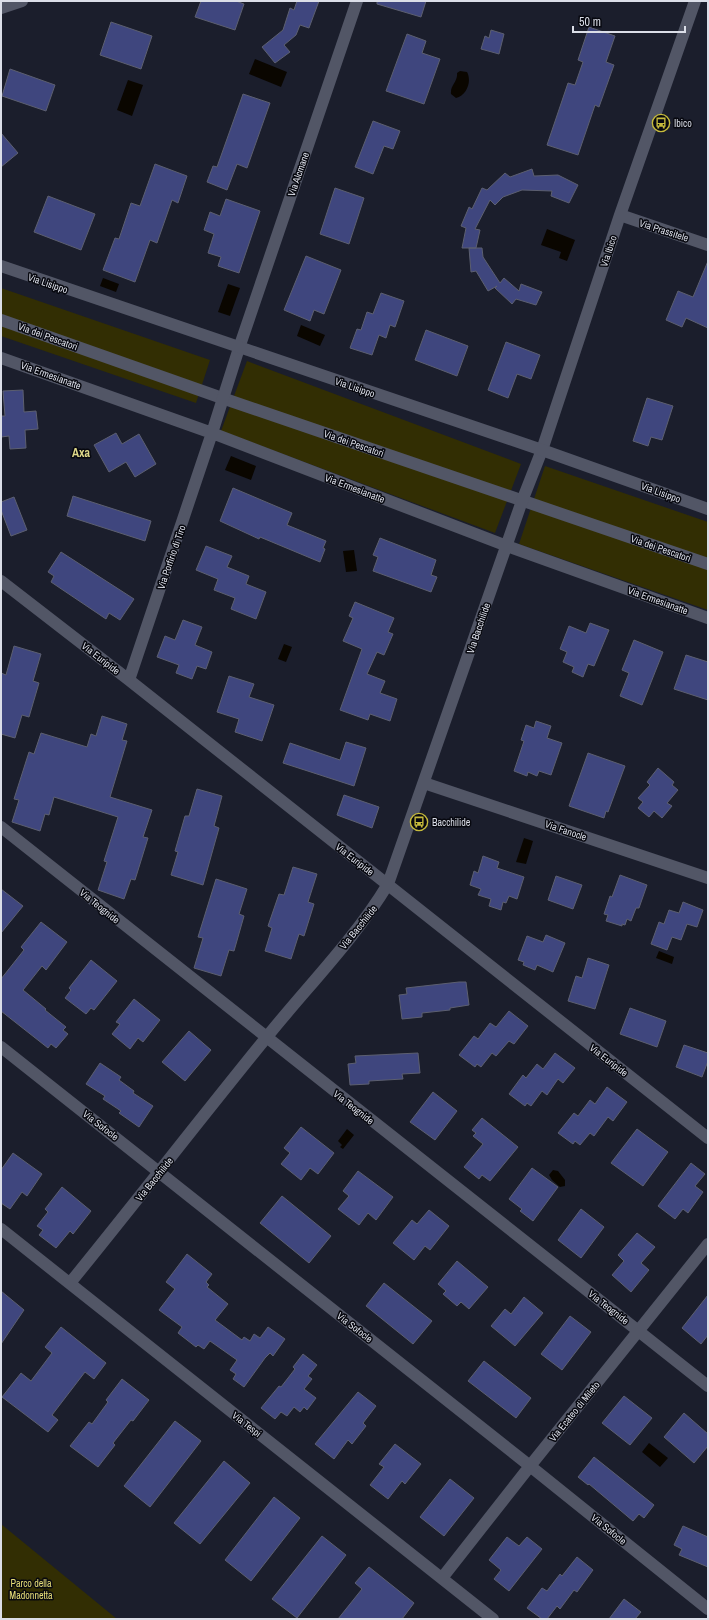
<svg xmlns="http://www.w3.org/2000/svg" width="709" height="1620" font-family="'Archivo Narrow',sans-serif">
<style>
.green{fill:#322e03}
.water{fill:#0a0600}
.building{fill:#3f467e;stroke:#5c5f70}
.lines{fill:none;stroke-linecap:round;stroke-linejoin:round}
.pedestrian{stroke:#525666;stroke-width:12}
.minor{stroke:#525666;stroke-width:12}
.tertiary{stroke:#525666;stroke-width:12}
.labels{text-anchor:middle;stroke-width:3;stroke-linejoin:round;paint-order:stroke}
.poi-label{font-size:10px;fill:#dbdee8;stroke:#07080f;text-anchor:start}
.street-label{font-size:10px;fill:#dbdee8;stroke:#07080f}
.park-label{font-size:10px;fill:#e6dd78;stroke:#07080f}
.quarter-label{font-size:12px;font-weight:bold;fill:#e0da8b;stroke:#07080f}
</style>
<rect width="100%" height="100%" fill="#1b1e2c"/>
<path class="green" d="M1 288 210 360 196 403 1 336Z
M247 361 521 464 495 533 221 431Z
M545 466 708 522V610L519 544Z
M1 1524 117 1619H1Z"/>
<path class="water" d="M255 59 287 72 281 87 249 74Z
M460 71 467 72C472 81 467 95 456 98L451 94C450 85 458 82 457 73Z
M128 80 143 85 132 116 117 110Z
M547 229 575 240 567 261 559 258 561 252 541 245Z
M103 278 119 284 116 292 100 286Z
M228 284 240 288 230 316 218 312Z
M301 325 325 335 320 346 297 336Z
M231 456 256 466 251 480 225 470Z
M354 550 357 571 346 572 343 551Z
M284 644 292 647 286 662 278 659Z
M524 838 533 841 526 864 516 862Z
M659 951 674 957 672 964 656 958Z
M347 1129 354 1135 343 1149 340 1147 342 1145 338 1141Z
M553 1170 558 1171 565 1180V1186L560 1187 552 1180 549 1175Z
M649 1443 668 1458 660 1467 642 1452Z"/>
<path class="building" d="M201 1H236L244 4 235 30 195 17Z
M297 1H319L309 28 300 25 296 35 284 45 290 52 275 63 262 47 283 30 290 8 294 10Z
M377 1H426L421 17 377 4Z
M111 22 152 36 141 69 100 55Z
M589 27 615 36 606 62 614 65 599 107 595 105 578 155 547 145 568 83 575 85 583 62 578 60Z
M491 30 504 34 499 54 481 49 485 36 489 38Z
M407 34 426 41 422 53 440 59 424 104 386 91Z
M10 69 55 85 46 111 2 96Z
M243 94 270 103 247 168 237 164 227 190 207 182 213 166 217 167Z
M373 121 400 131 393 149 384 146 373 174 355 167Z
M1 133 18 153 1 167Z
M155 164 187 176 178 203 172 200 157 243 150 240 135 282 103 270 115 238 119 239 131 203 140 206Z
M532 169 534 176 558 175 578 185 569 203 551 196 552 191 522 190 503 197 495 205 490 200 475 229 480 230 476 248H462L466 228 461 226 469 207 472 209 482 188 487 190 505 173 510 177Z
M335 188 364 198 349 244 320 234Z
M48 196 95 214 81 250 34 232Z
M226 199 260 211 239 273 218 266 221 257 208 253 214 234 204 230 210 212 220 216Z
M469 248H482L483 257 500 283 504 278 519 291 521 284 542 292 536 305 516 299 512 304 495 288 497 286 488 291 476 271 471 272Z
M306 256 341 270 324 314 314 310 310 321 284 310Z
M708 261V328L686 318 682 327 666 320 678 291 693 297Z
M381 293 404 301 395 327 390 325 386 338 379 335 372 355 350 348 357 329 361 330 367 312 373 314Z
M426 330 468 346 457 376 415 360Z
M506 342 540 355 531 379 517 374 508 398 488 390Z
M23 390 24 412 36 411 38 429 25 430 26 448 10 449 9 436 1 437V416H5L3 391Z
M647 398 673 406 662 440 651 437 648 446 633 441Z
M116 433 122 444 139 434 156 464 135 477 126 462 109 472 94 445Z
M233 488 292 513 287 525 326 541 323 548 325 549 320 562 260 537 259 539 220 521Z
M73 496 151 521 145 541 67 516Z
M14 497 27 530 11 536 1 510V502Z
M380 538 436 560 431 575 437 577 431 592 373 571 378 557 373 555Z
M206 546 232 556 227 567 249 576 246 584 266 592 256 619 231 609 235 598 214 590 218 579 196 570Z
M61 552 134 599 120 620 109 613 106 619 51 582 54 576 48 572Z
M355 602 394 618 388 632 393 634 384 655 377 652 367 674 385 681 380 693 397 699 390 721 370 714 368 720 340 710 362 649 343 641 353 618 349 616Z
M183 620 202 627 195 645 212 652 206 669 197 666 192 679 176 673 179 665 157 657 165 636 175 640Z
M590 623 609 630 594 666 588 664 583 677 572 672 574 667 563 662 567 652 560 649 569 626 586 633Z
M634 640 663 652 642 705 620 696 629 673 622 670Z
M14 646 41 654 33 681 39 683 29 717 22 715 15 738 1 734V673L6 675Z
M686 655 708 662V700L674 689Z
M229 676 254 684 249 697 274 705 262 741 235 732 239 719 217 712Z
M102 716 127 724 122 740 127 741 110 797 152 810 143 837 148 838 135 880 131 879 124 899 98 890 107 862 104 861 118 817 54 797 49 815 45 814 40 831 12 822 19 800 14 799 29 752 34 754 41 733 87 747 91 734 96 736Z
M536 721 551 726 547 738 562 743 551 775 539 771 537 776 528 772 527 776 514 771 524 741 521 740 526 725 534 728Z
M346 742 366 748 354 786 283 763 290 743 340 760Z
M588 753 625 766 608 812 606 811 604 818 569 806Z
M658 768 674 782 672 785 678 790 667 803 672 806 662 818 654 811 649 817 638 808 643 802 638 798 650 785 647 782Z
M197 789 222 796 214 826 219 828 203 885 171 875 178 852 175 851 185 816H189Z
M344 795 379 807 372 828 337 815Z
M483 856 499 862 497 868 524 877 517 899 509 896 506 903 503 902 501 910 489 906 491 899 478 895 481 889 470 885 474 871 478 873Z
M293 867 317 874 308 902 314 904 304 936 299 934 291 959 265 951 272 928 268 926 279 894 284 895Z
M620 875 647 885 639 908H636L631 921 627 919 625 925 622 924V926L606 921 608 915 604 914 610 896 612 897Z
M556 876 582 885 573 909 548 900Z
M216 879 247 889 239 914 244 916 234 951 229 950 221 976 194 968 203 938 198 937Z
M1 889 23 906 1 933Z
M683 902 703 910 697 927 687 924 681 940 672 937 667 950 651 944 659 922 664 924 669 910 679 913Z
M41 922 67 942 46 970 42 966 23 990 46 1009 45 1010 66 1027 63 1030 68 1034 56 1048 51 1044 48 1048 1 1011V979L24 950 21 947Z
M546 935 565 943 553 972 537 965 535 970 523 965 524 962 518 960 527 936 543 942Z
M588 958 609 965 595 1009 568 1001 576 976 582 978Z
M91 960 117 981 94 1010 91 1008 86 1014 65 998 71 990 69 988Z
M459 982H466L469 1005 450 1008V1010L422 1013V1017L402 1019 399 995 407 994 406 988Z
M134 999 160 1020 143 1042 138 1038 130 1049 112 1034 120 1024 116 1022Z
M630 1008 666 1021 657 1047 620 1034Z
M509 1011 528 1026 514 1044 509 1041 496 1056 492 1053 481 1067 477 1064 475 1067 459 1055 474 1036 478 1039 490 1023 496 1027Z
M189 1031 211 1050 185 1081 162 1062Z
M684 1045 708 1053V1061L702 1077 676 1067Z
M418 1053 420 1073 402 1074 403 1079 369 1081V1084L350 1085 348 1064 356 1063 355 1056Z
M555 1053 575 1068 563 1083 558 1079 547 1095 542 1091 531 1106 527 1103 525 1106 509 1094 523 1075 526 1078 537 1064 543 1069Z
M100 1063 121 1077 119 1080 134 1091 133 1093 153 1106 139 1127 119 1113 121 1111 103 1099 105 1096 86 1084Z
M607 1087 627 1102 613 1121 608 1117 594 1136 590 1133 580 1145 575 1141 573 1144 558 1133 574 1113 578 1116 590 1100 595 1104Z
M433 1092 457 1111 435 1140 410 1122Z
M482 1118 518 1147 490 1181 482 1175 479 1179 464 1167 483 1144 473 1136 476 1133 472 1130Z
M301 1127 334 1153 318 1174 310 1168 301 1180 281 1164 290 1153 284 1148Z
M637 1129 668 1152 643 1186 611 1163Z
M13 1153 42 1174 27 1196 22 1192 10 1209 1 1203V1170Z
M691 1163 705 1174 695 1186 703 1192 688 1213 683 1209 675 1219 658 1206Z
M532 1168 558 1187 533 1221 520 1211 522 1209 509 1199Z
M358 1171 393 1197 376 1220 368 1213 359 1225 338 1209 349 1196 343 1191Z
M62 1187 91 1211 73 1234 70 1231 56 1248 39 1235 43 1230 37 1226 48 1212 45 1209Z
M282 1196 331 1236 309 1263 260 1223Z
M581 1209 604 1227 581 1258 558 1240Z
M429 1210 449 1226 430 1250 425 1246 414 1260 393 1243 412 1220 417 1224Z
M637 1233 655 1247 641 1263 649 1270 631 1292 612 1275 624 1261 618 1255Z
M187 1254 212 1274 206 1282 209 1285 207 1287 228 1304 215 1320 242 1340 244 1337 250 1341 254 1334 260 1338 268 1327 285 1339 273 1356 270 1353 265 1358 244 1387 233 1379 236 1374 230 1370 237 1360 210 1341 204 1349 198 1345 196 1347 178 1333 182 1327 159 1310 175 1289 166 1282Z
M457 1261 488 1287 469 1309 461 1302 457 1306 443 1294 446 1291 438 1284Z
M384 1283 432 1321 413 1344 366 1306Z
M1 1291 24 1310 1 1344Z
M708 1295V1335L701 1344 682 1328Z
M524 1297 543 1313 515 1346 491 1326 505 1309 511 1314Z
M570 1316 591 1332 562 1370 541 1354Z
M61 1327 106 1363 94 1379 85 1372 52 1415 58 1420 48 1432 2 1397 21 1373 31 1381 52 1353 45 1347Z
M303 1354 317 1365 308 1376 312 1379 304 1389 316 1398 307 1410 304 1407 300 1412 294 1407 287 1416 281 1412 275 1419 261 1408 279 1386 281 1387 295 1369 293 1367Z
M484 1361 531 1398 516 1418 468 1381Z
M122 1379 149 1400 133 1421 131 1420 113 1443 115 1445 98 1467 70 1446 89 1422 92 1424 108 1402 106 1400Z
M358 1392 376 1406 363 1423 366 1426 352 1444 348 1440 334 1459 315 1444Z
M624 1396 652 1418 630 1445 602 1423Z
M684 1413 708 1434V1446L694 1463 664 1437Z
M175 1421 201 1441 150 1507 124 1486Z
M395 1444 421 1464 405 1484 402 1481 388 1499 370 1485 384 1467 379 1464Z
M594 1457 654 1505 644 1518 639 1514 633 1521 589 1484 588 1485 578 1477Z
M224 1461 250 1483 200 1544 174 1523Z
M450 1479 474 1498 444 1536 420 1517Z
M274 1497 300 1518 251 1581 225 1560Z
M683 1526 708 1537V1567L679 1555 682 1549 674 1545Z
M322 1536 346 1555 297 1618 272 1599Z
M507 1537 519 1546 527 1537 542 1549 509 1591 494 1579 501 1570 489 1560Z
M577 1557 593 1570 577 1592 574 1590 560 1609 557 1606 547 1619H542L527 1608 542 1588 547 1591 560 1574 562 1576Z
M369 1567 414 1603 402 1619H338L362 1589 355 1583Z
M624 1599 641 1612 635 1619H609Z"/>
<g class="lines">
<path class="pedestrian" d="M1 320 222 398 708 564"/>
<path class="minor" d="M1 8 22 1
M620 215 708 245
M1 358 212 433 507 546 708 618
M1 581 129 680 708 1138
M129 680 212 433 239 348 357 1
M424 783 708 878
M1 827 708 1386
M1 1047 530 1466 708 1609
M1 1229 493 1619
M70 1283C136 1202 200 1119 266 1038 306 988 355 939 388 884L522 501 542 450 620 215 695 1
M442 1578 530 1466 708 1244"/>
<path class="tertiary" d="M1 266 542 450 708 509"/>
</g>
<defs>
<symbol id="bus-ring" viewBox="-11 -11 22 22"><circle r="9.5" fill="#07080f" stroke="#c7bb3c" stroke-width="1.5"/><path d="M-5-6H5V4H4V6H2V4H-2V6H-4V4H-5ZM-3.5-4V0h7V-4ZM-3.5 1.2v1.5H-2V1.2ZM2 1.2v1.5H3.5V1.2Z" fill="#c7bb3c"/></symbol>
</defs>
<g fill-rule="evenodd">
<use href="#bus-ring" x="651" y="113" width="20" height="20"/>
<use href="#bus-ring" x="409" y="812" width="20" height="20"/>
</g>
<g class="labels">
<g class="poi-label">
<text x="674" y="127">Ibico</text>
<text x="432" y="826">Bacchilide</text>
</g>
<g class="street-label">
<text transform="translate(298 174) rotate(-71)" y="4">Via Alcmane</text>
<text transform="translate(664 230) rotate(18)" y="4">Via Prassitele</text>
<text transform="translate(608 251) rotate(-72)" y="4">Via Ibico</text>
<text transform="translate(48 283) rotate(19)" y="4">Via Lisippo</text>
<text transform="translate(48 336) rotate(20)" y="4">Via dei Pescatori</text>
<text transform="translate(51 375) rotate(20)" y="4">Via Ermesianatte</text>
<text transform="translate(355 387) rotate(19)" y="4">Via Lisippo</text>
<text transform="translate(354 443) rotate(19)" y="4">Via dei Pescatori</text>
<text transform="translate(355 488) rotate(21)" y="4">Via Ermesianatte</text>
<text transform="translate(661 492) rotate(20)" y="4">Via Lisippo</text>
<text transform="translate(661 548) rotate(19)" y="4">Via dei Pescatori</text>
<text transform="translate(171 557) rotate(-71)" y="4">Via Porfirio di Tiro</text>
<text transform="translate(658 600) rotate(20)" y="4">Via Ermesianatte</text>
<text transform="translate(478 628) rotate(-71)" y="4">Via Bacchilide</text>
<text transform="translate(101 658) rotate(38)" y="4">Via Euripide</text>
<text transform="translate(566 830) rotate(19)" y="4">Via Fanocle</text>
<text transform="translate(355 859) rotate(38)" y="4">Via Euripide</text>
<text transform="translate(100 906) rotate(39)" y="4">Via Teognide</text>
<text transform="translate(358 927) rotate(-51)" y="4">Via Bacchilide</text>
<text transform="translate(609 1060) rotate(38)" y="4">Via Euripide</text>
<text transform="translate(354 1107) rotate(38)" y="4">Via Teognide</text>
<text transform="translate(101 1125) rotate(38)" y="4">Via Sofocle</text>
<text transform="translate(154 1179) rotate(-51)" y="4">Via Bacchilide</text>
<text transform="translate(609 1307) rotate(38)" y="4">Via Teognide</text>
<text transform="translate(355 1327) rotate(38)" y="4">Via Sofocle</text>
<text transform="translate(574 1411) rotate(-51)" y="4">Via Ecateo di Mileto</text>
<text transform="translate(247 1424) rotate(38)" y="4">Via Tespi</text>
<text transform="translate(609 1529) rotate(39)" y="4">Via Sofocle</text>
</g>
<g class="park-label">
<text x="31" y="1587">Parco della<tspan x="31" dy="12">Madonnetta</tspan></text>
</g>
<g class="quarter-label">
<text x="81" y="457">Axa</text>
</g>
</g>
<rect width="709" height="1620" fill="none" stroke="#dbdee8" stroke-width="4"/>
<path d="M573 26v6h112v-6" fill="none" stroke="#dbdee8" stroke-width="2"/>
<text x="579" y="26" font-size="12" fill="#dbdee8" stroke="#07080f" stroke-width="3" paint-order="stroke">50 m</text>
</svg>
